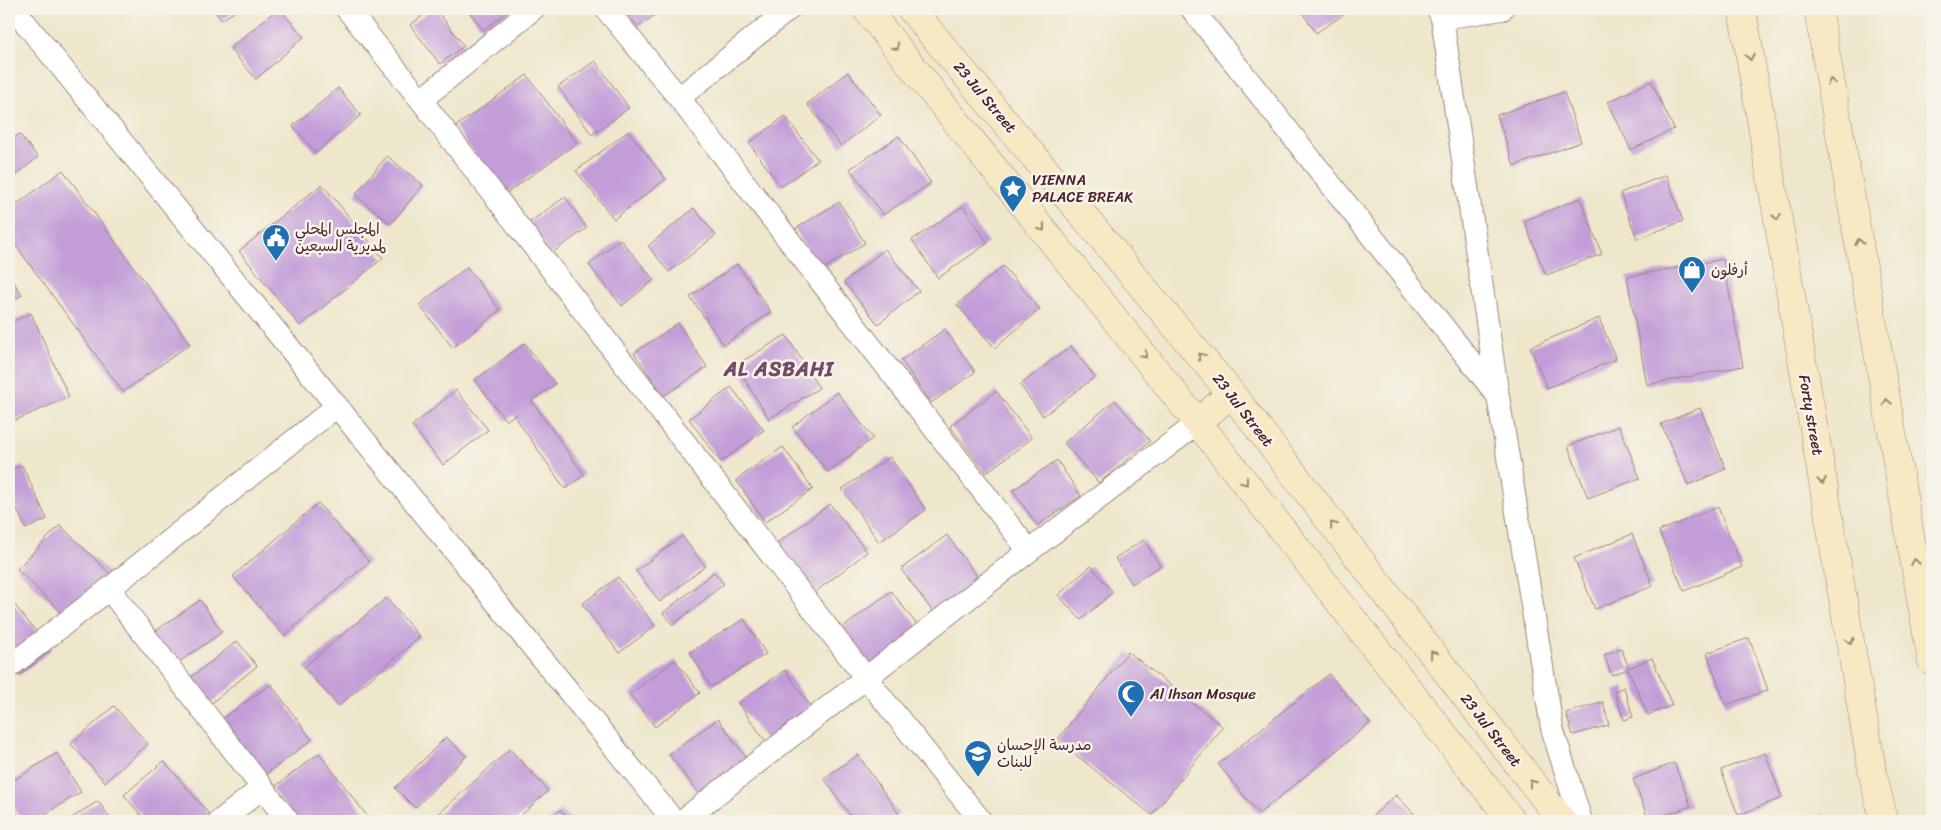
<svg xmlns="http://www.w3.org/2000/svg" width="1941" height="830" font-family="Sriracha,'Playpen Sans Arabic',sans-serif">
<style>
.building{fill:#c29dd8}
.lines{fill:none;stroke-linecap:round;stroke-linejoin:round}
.street-casing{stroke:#9c837c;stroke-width:24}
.secondary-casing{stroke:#9c837c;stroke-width:29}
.street{stroke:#fff;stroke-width:22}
.secondary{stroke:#f6e9c3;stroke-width:28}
.oneway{stroke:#a08477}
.labels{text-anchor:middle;stroke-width:5;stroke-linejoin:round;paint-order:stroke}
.street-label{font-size:15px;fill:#4a1f2b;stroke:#f7f3e8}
.poi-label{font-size:15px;fill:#4a1f2b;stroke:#f7f3e8;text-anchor:start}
.district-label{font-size:20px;font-weight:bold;letter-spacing:1px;fill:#744b68;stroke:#f7f3e8}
</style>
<rect width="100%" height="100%" fill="#f7f3e8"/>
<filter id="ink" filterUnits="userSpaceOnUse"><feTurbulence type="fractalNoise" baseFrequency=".02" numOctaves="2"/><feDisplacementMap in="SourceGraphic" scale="10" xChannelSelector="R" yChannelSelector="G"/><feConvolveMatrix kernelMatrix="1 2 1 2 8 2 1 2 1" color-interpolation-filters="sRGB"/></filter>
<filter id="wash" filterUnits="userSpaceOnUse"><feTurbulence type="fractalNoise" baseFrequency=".0096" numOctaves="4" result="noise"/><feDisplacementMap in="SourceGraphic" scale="20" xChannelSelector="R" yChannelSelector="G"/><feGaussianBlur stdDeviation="1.12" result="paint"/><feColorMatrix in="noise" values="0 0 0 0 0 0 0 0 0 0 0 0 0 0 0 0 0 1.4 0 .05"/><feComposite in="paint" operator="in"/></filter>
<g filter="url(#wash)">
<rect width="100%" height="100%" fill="#eee7cc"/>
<g id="blocks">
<path class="building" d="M213 9H239L221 20Z
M277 9H280L304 37 256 79 230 49Z
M432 9H436L464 46 440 64 410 25Z
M467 9H512L483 30Z
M624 9H663L638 27Z
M1300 9H1352L1316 33Z
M595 61 629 108 592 135 558 87Z
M848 72 881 115 841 146 807 104Z
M527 75 577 143 504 195 455 127Z
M1651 81 1674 129 1631 150 1608 102Z
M338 88 361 115 316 153 293 126Z
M1564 92 1581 142 1514 166 1497 115Z
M785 116 818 160 781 187 749 143Z
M628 131 666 179 614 219 576 171Z
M19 134 38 157 9 181V142Z
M899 136 931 183 883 215 850 169Z
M387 156 423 185 391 224 355 195Z
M63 170 190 344 123 392 9 236V210Z
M1666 175 1683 221 1637 239 1620 193Z
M322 184 383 258 300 326 239 251Z
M565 197 587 228 549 255 527 224Z
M1580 198 1602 254 1546 275 1524 221Z
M839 202 865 243 820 271 795 229Z
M963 206 988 243 938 278 912 240Z
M694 208 716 235 669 272 648 246Z
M620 239 654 280 622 306 589 265Z
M885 249 919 291 878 324 844 282Z
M1723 259 1743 366 1647 385 1627 277Z
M737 264 771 312 724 345 690 297Z
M1003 266 1040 309 995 348 957 305Z
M467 267 500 310 453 348 419 305Z
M10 277 22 295 9 303V278Z
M31 313 69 397 9 423V323Z
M1599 318 1616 359 1547 388 1530 347Z
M678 323 707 367 664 396 634 353Z
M945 329 975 372 931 403 901 360Z
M786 335 819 388 769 419 736 365Z
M525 343 555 384 532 401 584 475 565 489 514 415 506 421 475 380Z
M1071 346 1095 377 1043 416 1020 385Z
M731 387 764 430 721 462 689 419Z
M456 390 488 430 443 465 412 426Z
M996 391 1032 438 986 473 950 426Z
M837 392 873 438 828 472 792 427Z
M1115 400 1150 441 1099 483 1064 443Z
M1700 408 1726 469 1688 485 1661 424Z
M1619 426 1640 478 1588 498 1568 446Z
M783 447 813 489 765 522 736 480Z
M890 457 926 510 879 542 842 489Z
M1057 460 1081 496 1037 526 1013 490Z
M22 465 47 519 26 529 9 492V471Z
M318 503 369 562 284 636 233 576Z
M830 504 867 552 814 593 776 544Z
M1718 507 1742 567 1684 591 1659 531Z
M60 525 113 577 70 621 17 569Z
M1632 534 1653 586 1595 609 1574 558Z
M947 535 981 582 936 616 901 569Z
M682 536 705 566 660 602 636 571Z
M1144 540 1160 566 1132 584 1115 558Z
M1091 566 1113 592 1081 620 1058 595Z
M714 572 724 584 673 625 663 613Z
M618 577 655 626 619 653 582 604Z
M891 591 921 630 870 668 841 629Z
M9 598 51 650 19 676 9 663Z
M386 598 420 637 338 706 304 667Z
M200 600 222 632 172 667 150 635Z
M744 619 766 654 711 687 690 652Z
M1749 638 1768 690 1726 705 1707 653Z
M237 641 257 666 209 705 189 679Z
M1621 648 1629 668 1652 658 1672 705 1648 715 1628 669 1612 675 1604 655Z
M1128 652 1223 727 1152 815 1057 740Z
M675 660 700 693 655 727 630 694Z
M785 670 816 714 770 747 738 703Z
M1329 674 1370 723 1259 814 1218 764Z
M271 684 312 740 254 783 212 726Z
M1624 687 1633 717 1624 720 1614 691Z
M1603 702 1609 725 1573 735 1566 713Z
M114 706 148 744 105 782 71 744Z
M718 719 750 763 702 798 669 754Z
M446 737 466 756 415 808 395 788Z
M510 749 548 791 515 821H437L434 818Z
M57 753 81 792 34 821H22L9 801V783Z
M319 753 371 821H297L272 789Z
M1765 753 1782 798 1738 815 1721 770Z
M858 755 899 814 888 821H854L824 778Z
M164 761 210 815 203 821H146L124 795Z
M1674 763 1691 806 1649 821 1633 779Z
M1396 795 1421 821H1367Z
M98 801 112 821H67Z
M560 810 572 821H548Z
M1818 816 1819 821H1796V820Z"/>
</g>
</g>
<g filter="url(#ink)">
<use href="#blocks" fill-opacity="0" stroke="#9c837c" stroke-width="1"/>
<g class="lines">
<defs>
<path id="street" d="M14 9 674 821
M347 9 421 100 866 678 981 821
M606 9 679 98 1029 551
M1192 9 1498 396
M1438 9 1442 18 1498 396 1552 728 1581 821
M1442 18 1502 9
M679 98 789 9
M421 100 533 9
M109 589 288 821
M9 667 109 589 337 406
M220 821 262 788
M682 821 1029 551 1198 423"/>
<path id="secondary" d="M866 9 1198 423 1512 821
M911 9 1231 393 1562 821
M1742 9 1873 775 1884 821
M1818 9 1932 662
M1198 423 1231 393"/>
</defs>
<use href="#street" class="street-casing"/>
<use href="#secondary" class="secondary-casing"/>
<use href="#street" class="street"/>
<use href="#secondary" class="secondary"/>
</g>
<defs><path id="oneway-chevron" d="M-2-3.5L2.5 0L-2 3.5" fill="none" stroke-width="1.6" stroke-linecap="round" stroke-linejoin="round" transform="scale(1.25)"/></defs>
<g class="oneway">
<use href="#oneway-chevron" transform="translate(896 47) rotate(51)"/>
<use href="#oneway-chevron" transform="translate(1750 57) rotate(80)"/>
<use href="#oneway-chevron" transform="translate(1831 82) rotate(-100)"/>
<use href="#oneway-chevron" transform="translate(1777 217) rotate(80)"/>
<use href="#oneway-chevron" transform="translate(1042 228) rotate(51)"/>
<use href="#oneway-chevron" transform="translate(1859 242) rotate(-100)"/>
<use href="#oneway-chevron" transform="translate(1144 355) rotate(51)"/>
<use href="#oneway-chevron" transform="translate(1201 356) rotate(-130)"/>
<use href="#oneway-chevron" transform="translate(1887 402) rotate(-100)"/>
<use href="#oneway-chevron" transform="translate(1822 481) rotate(80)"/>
<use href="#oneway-chevron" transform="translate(1245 482) rotate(52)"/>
<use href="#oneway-chevron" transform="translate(1333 525) rotate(-128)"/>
<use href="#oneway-chevron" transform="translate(1915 562) rotate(-100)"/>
<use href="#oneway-chevron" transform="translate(1850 641) rotate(80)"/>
<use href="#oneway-chevron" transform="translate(1433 654) rotate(-128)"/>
<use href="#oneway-chevron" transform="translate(1532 783) rotate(-128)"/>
</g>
</g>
<defs>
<symbol id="sight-pin" viewBox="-11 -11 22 30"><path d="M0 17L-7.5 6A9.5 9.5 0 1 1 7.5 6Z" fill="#1f6fb2" stroke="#f7f3e8"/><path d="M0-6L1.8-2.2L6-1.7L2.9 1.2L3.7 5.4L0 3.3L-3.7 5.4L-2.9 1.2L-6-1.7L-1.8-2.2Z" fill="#fff"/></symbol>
<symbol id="civic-pin" viewBox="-11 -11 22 30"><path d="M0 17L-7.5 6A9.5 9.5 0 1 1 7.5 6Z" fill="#1f6fb2" stroke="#f7f3e8"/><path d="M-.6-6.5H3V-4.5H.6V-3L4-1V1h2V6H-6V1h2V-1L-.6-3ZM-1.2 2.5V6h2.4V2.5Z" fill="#fff"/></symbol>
<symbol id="shop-pin" viewBox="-11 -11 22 30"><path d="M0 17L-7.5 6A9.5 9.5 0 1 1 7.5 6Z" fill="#1f6fb2" stroke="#f7f3e8"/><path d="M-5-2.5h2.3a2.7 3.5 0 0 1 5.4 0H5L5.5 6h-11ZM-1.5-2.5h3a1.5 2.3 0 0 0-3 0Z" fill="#fff"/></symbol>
<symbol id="mosque-pin" viewBox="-11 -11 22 30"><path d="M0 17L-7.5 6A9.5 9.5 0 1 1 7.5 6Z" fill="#1f6fb2" stroke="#f7f3e8"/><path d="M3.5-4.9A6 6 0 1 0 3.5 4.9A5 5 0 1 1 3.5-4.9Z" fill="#fff"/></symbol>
<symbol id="school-pin" viewBox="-11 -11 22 30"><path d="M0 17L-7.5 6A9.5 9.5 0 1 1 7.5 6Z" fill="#1f6fb2" stroke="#f7f3e8"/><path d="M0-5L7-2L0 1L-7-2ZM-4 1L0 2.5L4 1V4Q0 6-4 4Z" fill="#fff"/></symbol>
</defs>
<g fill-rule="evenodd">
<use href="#sight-pin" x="997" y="173" width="32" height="43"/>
<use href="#civic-pin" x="260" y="222" width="32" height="43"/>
<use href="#shop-pin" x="1676" y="254" width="32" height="43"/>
<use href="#mosque-pin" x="1115" y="678" width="32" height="43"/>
<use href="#school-pin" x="962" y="738" width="32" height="43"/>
</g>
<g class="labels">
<g class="street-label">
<text transform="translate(985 97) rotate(50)" y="5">23 Jul Street</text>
<text transform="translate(1243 410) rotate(52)" y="5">23 Jul Street</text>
<text transform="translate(1811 415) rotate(80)" y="5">Forty street</text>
<text transform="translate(1491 730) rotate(52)" y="5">23 Jul Street</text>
</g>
<g class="poi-label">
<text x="1032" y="185">VIENNA<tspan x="1032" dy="17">PALACE BREAK</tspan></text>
<text x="295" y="234">المجلس المحلي<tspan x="295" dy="17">لمديرية السبعين</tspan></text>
<text x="1711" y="275">أرفلون</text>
<text x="1150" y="699">Al Ihsan Mosque</text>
<text x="997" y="750">مدرسة الإحسان<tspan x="997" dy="17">للبنات</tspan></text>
</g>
<g class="district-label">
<text x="779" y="376">AL ASBAHI</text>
</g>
</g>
<rect width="1941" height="830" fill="none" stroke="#f7f3e8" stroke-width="30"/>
</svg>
